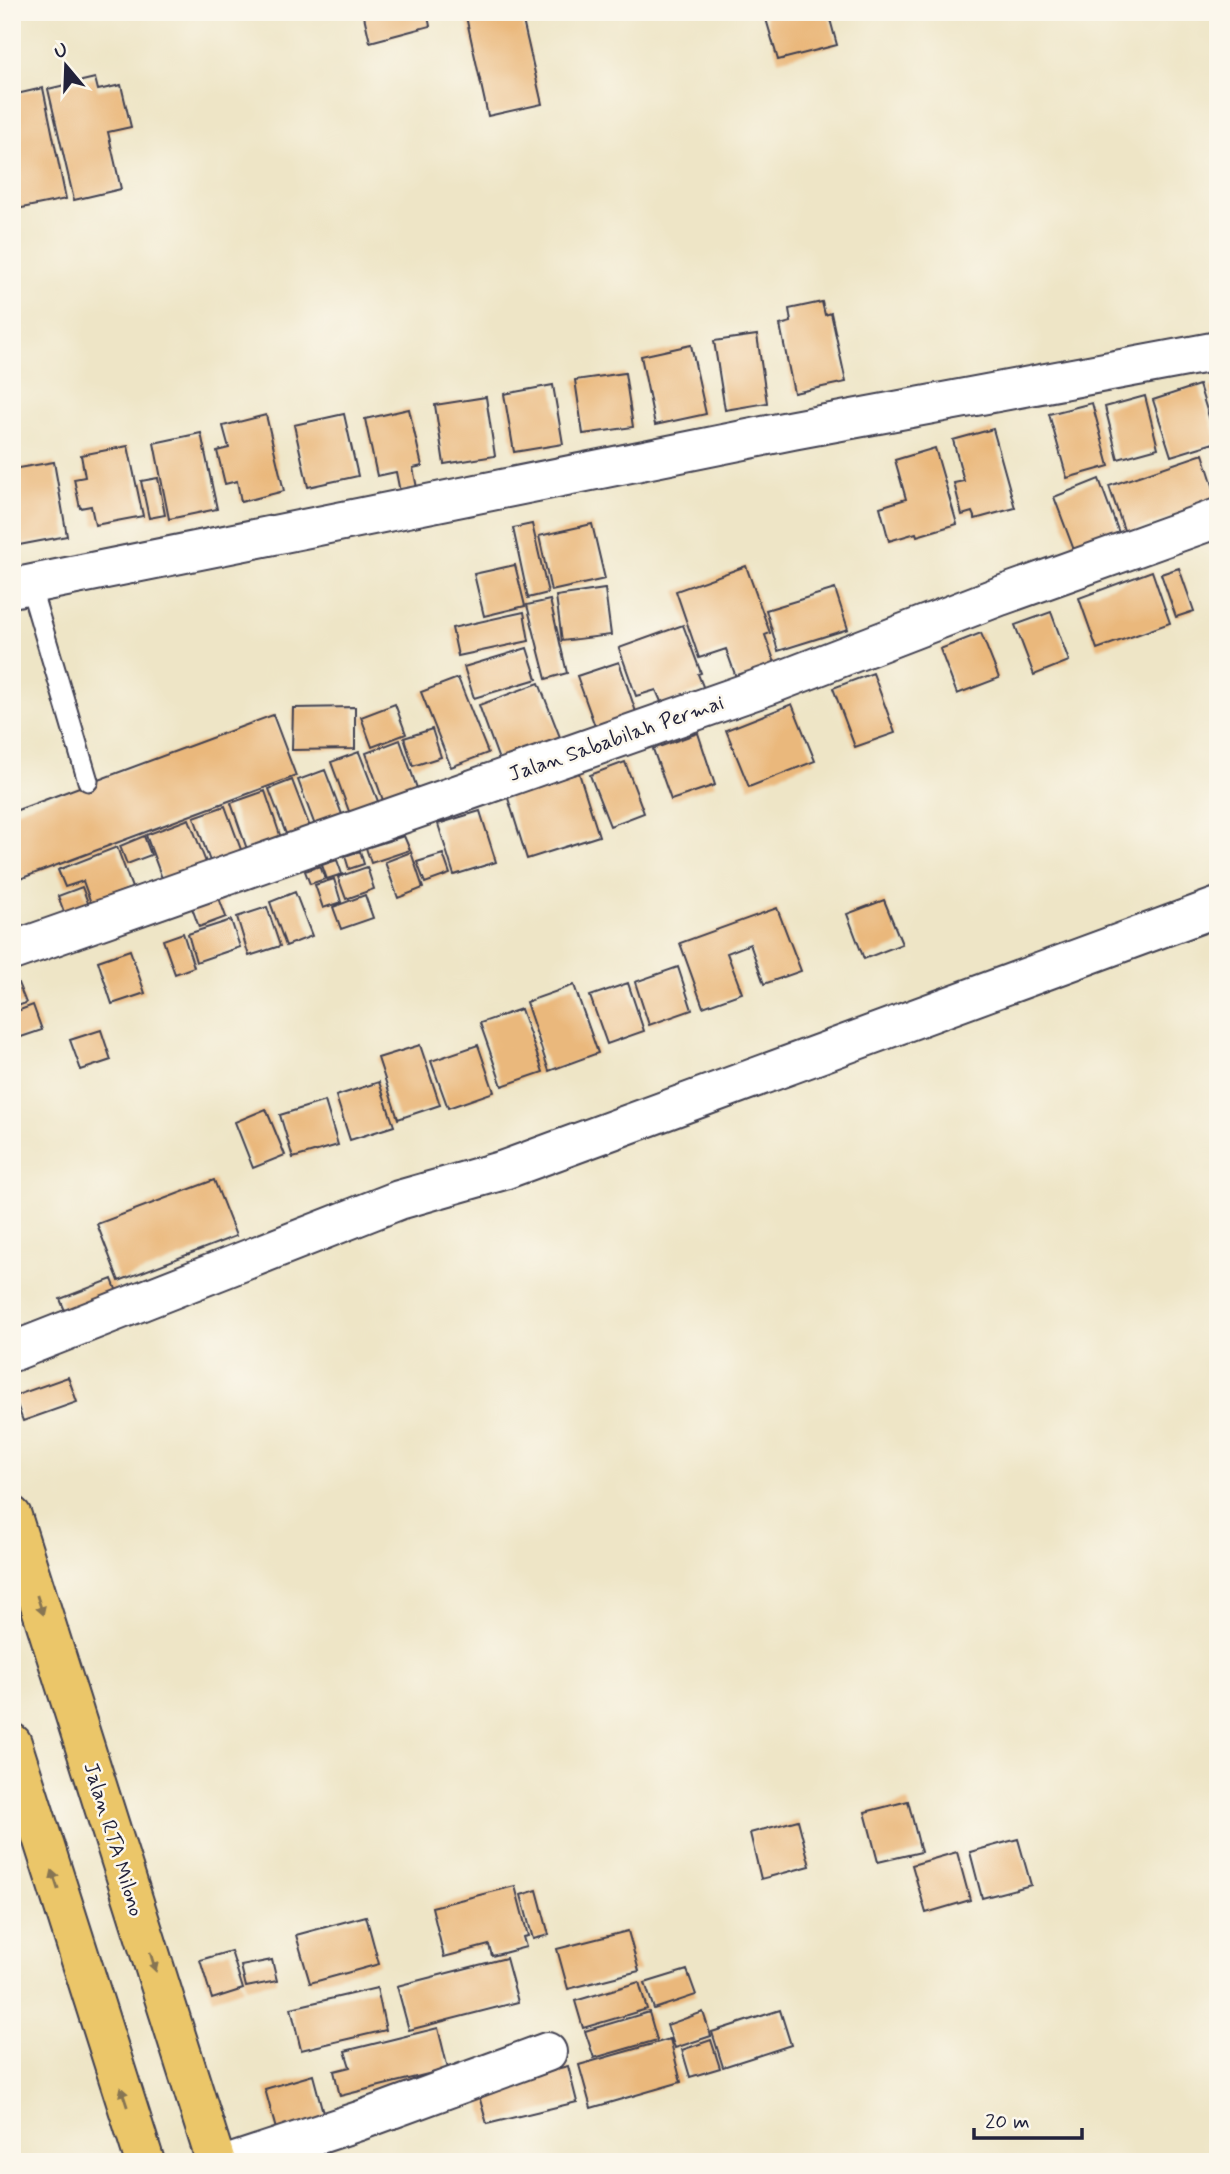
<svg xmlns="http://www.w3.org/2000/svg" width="1230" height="2174" font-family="Mynerve,sans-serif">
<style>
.building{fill:#eab87b}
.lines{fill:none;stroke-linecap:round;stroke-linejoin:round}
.lane-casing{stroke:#413f50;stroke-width:23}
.street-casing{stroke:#413f50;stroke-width:42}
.highway-casing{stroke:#413f50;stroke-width:42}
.lane{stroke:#fff;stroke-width:19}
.street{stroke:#fff;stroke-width:38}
.highway{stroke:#ebc669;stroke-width:38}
.oneway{fill:#867452}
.labels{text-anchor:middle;stroke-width:5;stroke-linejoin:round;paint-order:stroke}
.street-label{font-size:21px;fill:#22223b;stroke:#fbf7ec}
</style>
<rect width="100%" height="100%" fill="#fbf7ec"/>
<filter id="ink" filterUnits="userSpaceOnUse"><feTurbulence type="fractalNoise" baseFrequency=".0143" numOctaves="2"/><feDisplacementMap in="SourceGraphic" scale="14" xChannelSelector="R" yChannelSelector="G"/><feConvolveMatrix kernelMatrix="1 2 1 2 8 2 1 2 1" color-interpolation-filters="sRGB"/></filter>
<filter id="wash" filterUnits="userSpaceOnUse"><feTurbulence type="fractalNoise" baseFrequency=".00686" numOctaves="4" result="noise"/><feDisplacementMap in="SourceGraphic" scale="28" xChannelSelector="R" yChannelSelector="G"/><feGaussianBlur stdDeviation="1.57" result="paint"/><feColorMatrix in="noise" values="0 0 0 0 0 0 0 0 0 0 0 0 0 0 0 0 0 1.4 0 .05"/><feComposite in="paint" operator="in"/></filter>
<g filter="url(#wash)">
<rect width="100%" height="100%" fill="#eee5c6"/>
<g id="blocks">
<path class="building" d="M363 12H427L430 26 370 42Z
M465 12H521L542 104 488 116Z
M764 12H828L837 45 778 60Z
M95 78 98 90 121 85 131 127 108 132 121 189 74 200 48 89Z
M43 88 66 199 12 210V95Z
M822 302 825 315 831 313 846 382 794 393 780 325 791 322 789 309Z
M757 335 767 403 725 410 714 341Z
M691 345 706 414 655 425 641 356Z
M625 373 633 427 583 434 575 380Z
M553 385 563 444 514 452 504 394Z
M1199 385 1217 442 1171 456 1153 400Z
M1218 386V417H1217L1210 388Z
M1145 396 1158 448 1118 459 1105 407Z
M486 397 495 456 444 464 435 405Z
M1092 403 1109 466 1067 478 1049 414Z
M409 409 422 466 413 468 417 488 400 492 396 472 377 476 365 419Z
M344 414 358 476 308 487 294 425Z
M266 415 284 491 241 502 237 481 225 484 217 451 229 448 223 426Z
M993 429 1015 508 975 519 972 512 962 515 954 483 964 481 953 440Z
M201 433 217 509 169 519 154 443Z
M128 446 143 516 95 525 91 506 80 508 74 479 85 477 81 455Z
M935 448 957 524 917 536 916 533 889 541 880 507 906 499 895 460Z
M1203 454 1218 501 1125 533 1109 486Z
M54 462 67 536 19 545 12 505V469Z
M158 478 165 515 149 518 141 481Z
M1099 479 1119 533 1074 550 1054 497Z
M532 524 548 593 528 598 513 528Z
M592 524 605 579 551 591 539 536Z
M515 565 525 606 484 616 474 574Z
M746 566 770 633 765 635 776 666 737 680 726 649 699 658 676 591Z
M1179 568 1194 611 1176 617 1161 574Z
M1152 571 1170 623 1097 649 1079 598Z
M605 589 611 635 562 641 556 596Z
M835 589 848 629 778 651 766 610Z
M550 600 567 673 546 679 527 605Z
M524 612 529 641 458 656 452 628Z
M1051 612 1069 661 1034 675 1015 625Z
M683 625 701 673 698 674 704 689 662 704 656 690 636 696 619 648Z
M981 633 999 678 957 694 940 649Z
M527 648 537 679 474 698 464 667Z
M619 662 637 715 596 729 577 676Z
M873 673 895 733 855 747 833 688Z
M458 678 488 753 451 767 421 692Z
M539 683 563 745 502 768 479 705Z
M395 704 406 734 372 747 361 717Z
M792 704 815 761 749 787 726 730Z
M355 707V749L292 750 293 708Z
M273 715 296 776 17 880 12 867V812Z
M432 729 441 757 413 766 404 738Z
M698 733 715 785 671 800 653 749Z
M400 740 418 791 384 803 366 753Z
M359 752 379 804 350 814 331 762Z
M625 762 644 813 610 826 590 775Z
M325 770 343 817 316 828 298 780Z
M579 773 599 836 527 859 507 795Z
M292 780 311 830 288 839 269 789Z
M265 791 282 841 248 852 231 803Z
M225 806 243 855 212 867 194 817Z
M480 811 496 862 454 875 438 824Z
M189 819 207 865 163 881 146 835Z
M144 836 151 855 127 864 120 846Z
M404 836 410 850 371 863 366 848Z
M117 847 132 888 91 903 83 881 65 887 58 870Z
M360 851 364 864 349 869 345 856Z
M411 852 423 888 398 898 385 862Z
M443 854 450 874 425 883 417 862Z
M337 860 342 874 327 879 322 865Z
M320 866 325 879 310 884 305 871Z
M367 867 374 889 346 899 338 877Z
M334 879 341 902 323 908 315 885Z
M82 887 90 908 66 917 58 896Z
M295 892 312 936 286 946 270 902Z
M365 895 373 918 341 929 333 907Z
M219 898 226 917 199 927 192 908Z
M884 900 902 944 864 959 847 914Z
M267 907 280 946 249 956 237 917Z
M777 908 801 971 764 984 750 944 727 953 742 993 703 1007 680 943Z
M231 920 240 947 196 962 188 934Z
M183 933 194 967 175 974 163 940Z
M130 950 145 993 112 1004 98 961Z
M678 967 692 1010 649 1025 635 982Z
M18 983 26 1003 12 1008V985Z
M628 983 644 1031 607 1044 590 996Z
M574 985 598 1053 549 1071 526 1002Z
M33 1005 42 1030 12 1040V1013Z
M521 1009 543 1072 502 1086 480 1023Z
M101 1030 111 1060 81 1070 70 1040Z
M420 1045 440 1105 398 1119 378 1058Z
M478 1045 494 1092 448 1108 431 1061Z
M379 1082 394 1126 350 1140 336 1096Z
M325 1101 338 1145 293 1158 280 1115Z
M266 1109 285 1155 253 1168 235 1122Z
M214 1180 236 1236 119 1281 97 1224Z
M112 1279 122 1305 71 1325 60 1299Z
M68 1377 77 1402 23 1421 14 1396Z
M908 1801 921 1852 878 1862 865 1812Z
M798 1820 810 1866 761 1879 750 1833Z
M1018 1839 1031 1885 982 1898 970 1852Z
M957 1852 970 1900 926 1913 912 1865Z
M515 1886 528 1936 523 1937 526 1947 492 1956 489 1945 444 1957 432 1907Z
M537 1890 549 1935 533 1939 521 1895Z
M366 1916 379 1964 310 1983 296 1935Z
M628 1931 639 1971 568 1989 557 1949Z
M231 1951 243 1989 212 1999 200 1960Z
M506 1958 518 2002 409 2030 397 1986Z
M272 1960 277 1981 246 1987 241 1966Z
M687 1970 696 1995 654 2009 645 1983Z
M639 1982 647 2009 583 2028 575 2001Z
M377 1988 386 2030 301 2050 291 2008Z
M780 2010 791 2045 723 2067 712 2032Z
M649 2012 657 2040 594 2058 585 2031Z
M703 2012 711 2036 675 2048 667 2025Z
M438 2028 448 2069 340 2096 334 2071 350 2067 345 2051Z
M670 2039 681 2082 591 2108 579 2065Z
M711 2040 720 2068 690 2077 682 2050Z
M568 2066 577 2102 487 2124 477 2089Z
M313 2075 325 2120 277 2133 265 2089Z"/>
</g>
</g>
<g filter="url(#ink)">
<use href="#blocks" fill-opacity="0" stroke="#413f50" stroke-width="2"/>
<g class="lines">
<defs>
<path id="lane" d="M30 585 88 781"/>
<path id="street" d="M12 588 793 430 1218 351
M12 951 772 684 1000 596 1218 518
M12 1352 399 1200 504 1170 1218 907
M235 2162 359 2121 547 2052"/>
<path id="highway" d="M12 1516 216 2162
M12 1743 145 2162"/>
</defs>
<use href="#lane" class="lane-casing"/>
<use href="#street" class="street-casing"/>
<use href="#highway" class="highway-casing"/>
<use href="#lane" class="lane"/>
<use href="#street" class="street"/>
<use href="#highway" class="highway"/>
</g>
<defs><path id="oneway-solid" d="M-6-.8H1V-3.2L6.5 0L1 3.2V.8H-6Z" transform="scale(1.75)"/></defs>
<g class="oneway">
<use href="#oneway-solid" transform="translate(40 1605) rotate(72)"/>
<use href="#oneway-solid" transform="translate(55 1880) rotate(-108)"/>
<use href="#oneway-solid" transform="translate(153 1962) rotate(73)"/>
<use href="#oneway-solid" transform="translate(124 2097) rotate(-108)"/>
</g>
</g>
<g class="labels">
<g class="street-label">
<text transform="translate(616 738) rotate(-19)" y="7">Jalan Sababilah Permai</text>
<text transform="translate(114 1839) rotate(73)" y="7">Jalan RTA Milono</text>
</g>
</g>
<rect width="1230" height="2174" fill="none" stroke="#fbf7ec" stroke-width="42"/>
<g transform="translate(66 66) rotate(341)" stroke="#fbf7ec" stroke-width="5" paint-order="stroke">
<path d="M0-5L12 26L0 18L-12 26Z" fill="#22223b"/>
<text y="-10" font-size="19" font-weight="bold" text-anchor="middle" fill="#22223b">U</text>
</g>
<path d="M974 2128v10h108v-10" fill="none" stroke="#22223b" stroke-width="3.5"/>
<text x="985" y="2128" font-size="21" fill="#22223b" stroke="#fbf7ec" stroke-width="5" paint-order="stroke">20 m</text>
</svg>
